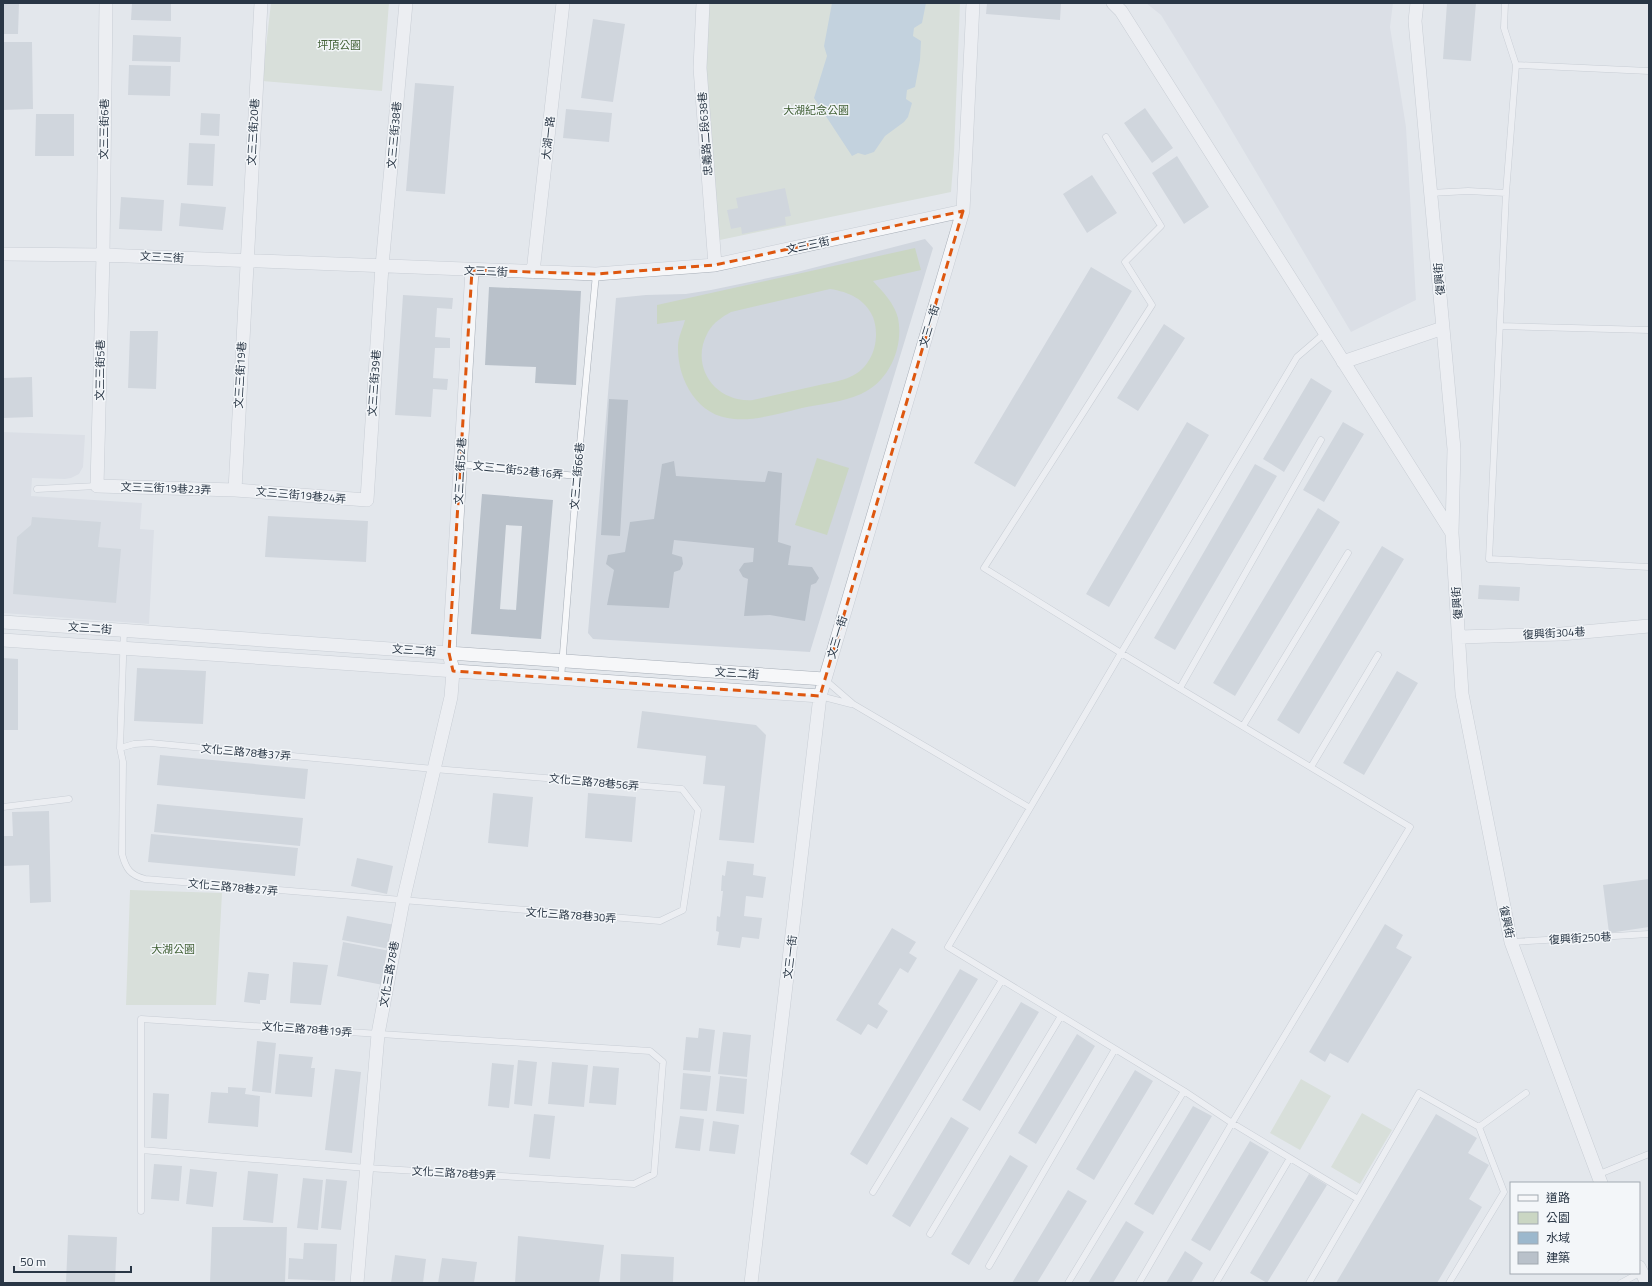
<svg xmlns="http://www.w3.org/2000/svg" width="1652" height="1286" font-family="'Titillium Web','Noto Sans TC',sans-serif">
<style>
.built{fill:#d0d6de}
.green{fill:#cad6c3;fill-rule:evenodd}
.water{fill:#9cb8cd}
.building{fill:#b9c1ca;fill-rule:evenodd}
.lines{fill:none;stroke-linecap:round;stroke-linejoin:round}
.service-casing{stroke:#a7aeb7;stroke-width:7}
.minor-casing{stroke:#a7aeb7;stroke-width:14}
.service{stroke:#f6f7f9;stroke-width:6}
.minor{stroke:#f6f7f9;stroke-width:13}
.marked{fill:none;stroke:#de570f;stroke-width:3;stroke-dasharray:8 5;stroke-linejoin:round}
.labels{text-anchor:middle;stroke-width:3;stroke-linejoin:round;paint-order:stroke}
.park-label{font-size:11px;fill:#426136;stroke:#f3f6f9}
.street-label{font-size:11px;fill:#293645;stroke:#f3f6f9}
</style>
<rect width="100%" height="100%" fill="#e3e7ec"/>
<path class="built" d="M1146 3H1393L1390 27 1406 127 1416 300 1351 332 1220 111 1161 15Z
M925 239 933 248 810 652 593 639 588 633 616 298 646 295 686 294 711 290 797 272Z
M3 432 85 435 83 467 79 474 71 478 65 479 32 478 31 496 142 503 140 529 154 530 149 624 3 613Z"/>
<path class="green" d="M271 3H389L382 91 262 81Z
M703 3H960L954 154 951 192 715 241Z
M915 248 921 270 873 281C883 292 894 303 898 318 904 347 889 382 861 394 843 402 821 404 802 408 780 413 757 421 734 419 697 417 677 379 678 346 678 337 683 328 685 320L657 324V305ZM830 289C849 292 865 299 873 317 881 339 873 367 850 377 839 382 827 383 815 386 794 391 774 395 753 400 715 403 689 366 708 332 714 322 722 317 731 312Z
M817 458 849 468 827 535 795 525Z
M130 890 222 893 216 1005H126Z
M1301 1079 1331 1096 1300 1150 1270 1133Z
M1362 1113 1392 1130 1360 1184 1331 1167Z"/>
<path class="water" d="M832 3H926L922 23 914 28 913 36 921 41 920 60 915 87 907 90 906 99 912 103 908 117 904 122 885 136 874 152 865 155 858 153 852 156 814 98 827 56 824 46Z"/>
<path class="building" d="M132 3H171V21L131 20Z
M987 3H1061L1060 20 986 14Z
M1447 3H1476L1471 61 1443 59Z
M3 4H19L18 34H3Z
M593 19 625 24 613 102 581 98Z
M133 35 181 37 180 62 132 61Z
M3 42H32L33 109 3 110Z
M129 65 171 66 170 96 128 95Z
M415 83 454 86 445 194 406 191Z
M1145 108 1173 148 1152 163 1124 123Z
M566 109 612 113 609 142 563 138Z
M201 113 220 114 219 136 200 135Z
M36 114H74V156H35Z
M189 143 215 144 213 186 187 185Z
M1177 156 1209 207 1184 224 1152 173Z
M1092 175 1117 213 1087 233 1063 194Z
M785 188 791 216 785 217 786 225 742 234 741 227 731 229 727 210 738 208 736 198Z
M121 197 164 200 162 231 119 229Z
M181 203 226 207 223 230 179 226Z
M1091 267 1132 291 1015 487 974 463Z
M489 287 581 291 576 385 535 383 536 367 485 365Z
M403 295 453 298 452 309 437 308 435 337 450 338V348H435L433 378 448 379 447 390 433 389 431 417 395 415Z
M1164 324 1185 338 1138 411 1117 398Z
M130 331H158L156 389 128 388Z
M32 377 33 417 3 418V378Z
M1311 378 1332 391 1284 472 1263 459Z
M609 399 628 400 620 536 601 535Z
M1187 422 1209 435 1109 607 1086 594Z
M1343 422 1364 434 1324 502 1303 490Z
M674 461 676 476 765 482 768 471 782 473 778 542 791 546 788 565 812 567 819 578 816 583 811 585 805 621 770 615 744 616 748 579 743 577 739 570 744 563 753 562 754 548 674 540 672 554 682 557 683 564 680 570 674 572 669 608 607 605 614 570 606 564 608 555 625 552 630 522 654 519 662 464Z
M1255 464 1277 476 1175 650 1154 638Z
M482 494 553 500 541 639 471 634ZM506 525 522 526 516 610 500 609Z
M1318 508 1340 522 1235 696 1213 683Z
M268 516 368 521 366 562 265 557Z
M32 517 101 522 98 547 121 549 116 603 13 594 17 537 31 525Z
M1382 546 1404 559 1299 734 1277 720Z
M1479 585 1520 587 1519 601 1478 599Z
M3 658 18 659V730H3Z
M137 668 206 671 203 724 134 721Z
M1397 671 1418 683 1364 775 1343 763Z
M642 711 756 725 766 735 754 843 719 840 725 786 703 784 706 756 637 748Z
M160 755 308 769 305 799 157 785Z
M493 793 533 797 528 847 488 843Z
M588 793 636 797 632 842 585 838Z
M157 804 303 818 300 846 154 832Z
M49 811 51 902 30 903 29 865 3 866V836H13L12 812Z
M151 834 298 848 295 876 148 862Z
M357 858 393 866 387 894 351 886Z
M727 861 754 864 753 875 766 877 763 898 746 896 744 916 762 918 759 939 742 937 740 948 717 945 719 932 716 931 717 916 720 917 723 891H721L722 875 725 876Z
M1649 879V927L1609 933 1603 885Z
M347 916 395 925 390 949 342 940Z
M1385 924 1403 935 1396 948 1412 957 1348 1063 1330 1053 1325 1062 1309 1052Z
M892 928 916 942 909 953 917 958 908 973 900 968 878 1004 888 1011 877 1029 868 1024 861 1035 836 1020Z
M343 942 390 951 383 985 337 976Z
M293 962 328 965 321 1005 290 1003Z
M960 969 978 979 867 1165 850 1154Z
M248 972 269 974 266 1000H260V1004L244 1002Z
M1021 1002 1039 1012 980 1111 962 1100Z
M699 1028 715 1030 710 1072 683 1070 686 1037 698 1038Z
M723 1032 751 1035 747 1077 718 1074Z
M1077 1034 1095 1046 1036 1144 1018 1133Z
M257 1041 276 1043 271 1093 252 1091Z
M279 1054 313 1057 311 1068H315L312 1097 275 1094Z
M518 1060 537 1062 532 1106 514 1104Z
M552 1062 588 1065 584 1107 548 1104Z
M492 1063 514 1065 509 1108 488 1106Z
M593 1066 619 1068 616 1105 589 1103Z
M335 1069 361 1072 352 1153 325 1150Z
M1135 1070 1153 1081 1094 1180 1076 1169Z
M683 1073 711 1076 707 1111 680 1109Z
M720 1076 747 1079 744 1114 716 1111Z
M228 1087 246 1088 245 1094 260 1096 258 1127 208 1123 211 1092 228 1093Z
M153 1093 169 1094 167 1139 151 1138Z
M1193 1106 1212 1116 1153 1215 1134 1204Z
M534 1114 555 1116 550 1159 529 1157Z
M1436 1114 1477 1138 1468 1153 1489 1165 1469 1199 1482 1207 1437 1283H1336Z
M680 1116 704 1119 700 1151 675 1148Z
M951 1117 969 1128 910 1227 892 1216Z
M713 1121 739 1125 735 1154 709 1151Z
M1250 1141 1269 1152 1210 1251 1191 1240Z
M1010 1155 1028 1166 969 1265 951 1254Z
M154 1164 182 1166 179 1201 151 1199Z
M190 1169 217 1172 213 1207 186 1204Z
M248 1171 278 1174 273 1223 243 1220Z
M1309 1174 1327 1185 1267 1283 1250 1273Z
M303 1178 323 1180 318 1230 297 1228Z
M326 1179 347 1181 341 1230 321 1228Z
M1068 1190 1087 1201 1037 1283H1012Z
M1126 1221 1144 1232 1113 1283H1088Z
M212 1227H287L285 1283H210Z
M68 1235 117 1237 115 1283H66Z
M518 1236 604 1245 599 1283H515Z
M304 1243 337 1244 335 1281 288 1279 289 1258 303 1259Z
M1185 1251 1203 1263 1191 1283H1166Z
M621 1254 674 1257 673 1283H620Z
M395 1255 426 1259 423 1283H391Z
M442 1258 477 1262 474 1283H438Z"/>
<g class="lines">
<defs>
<path id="service" d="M1505 3 1504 28 1516 65 1506 193 1489 559 1649 567
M1516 65 1649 71
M1106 137 1161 226 1125 262 1152 305 984 568 1121 653 1297 357 1325 333
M1430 193 1468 191 1506 193
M1500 326 1649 330
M460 464 577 476
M37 489 97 486
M561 679 577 476 596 274
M824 679 853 704 1030 808 948 947 1184 1091 1232 1123 1410 827 1121 653 1030 808
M1180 688 1321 440
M820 696 851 704
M1243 726 1348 553
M150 743 434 769 682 789 698 810 683 910 660 921 145 879C130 875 126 869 122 854L123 762 120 748 134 744Z
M120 748 124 630
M1311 767 1378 655
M3 807 69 799
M1511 942 1649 934
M1479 1127 1526 1093
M141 1150 367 1168 634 1184 654 1174 663 1062 650 1051 141 1019V1211
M1597 1175 1649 1154
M873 1192 1002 980
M930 1234 1061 1016
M989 1266 1115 1049
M1068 1283 1184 1091
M1139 1283 1232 1123 1358 1199 1419 1093 1479 1127 1504 1192 1449 1283
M1216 1283 1290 1158
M1309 1283 1358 1199
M1621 1283 1641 1272"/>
<path id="minor" d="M106 3 103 255 97 486 235 490 367 500 382 266 406 3
M703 3 700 68 715 265
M1113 3 1121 11 1452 533
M1417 3 1415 21 1454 449 1452 533 1462 694 1511 942 1601 1183
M3 254 103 255 596 274 715 265 963 211
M533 272 563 3
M1343 362 1443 328
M235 490 261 3
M3 622 824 679
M1459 637 1561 634 1649 626
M3 640 820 696
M1639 1267 1647 1283
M357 1283 378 1034 403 901 451 697 453 671 449 653 472 270
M751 1283 820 696 963 211 973 3"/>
</defs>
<use href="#service" class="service-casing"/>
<use href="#minor" class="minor-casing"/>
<use href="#service" class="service"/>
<use href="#minor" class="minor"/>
</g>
<path d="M0 0H1652V1286H0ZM963 211 820 696 453 671 449 653 472 270 596 274 715 265Z" fill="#e3e7ec" fill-opacity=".55" fill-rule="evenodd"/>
<path class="marked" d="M963 211 820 696 453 671 449 653 472 270 596 274 715 265Z"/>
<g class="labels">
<g class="park-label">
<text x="339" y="49">坪頂公園</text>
<text x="816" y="114">大湖紀念公園</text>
<text x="173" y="953">大湖公園</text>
</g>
<g class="street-label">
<text transform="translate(104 129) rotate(-89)" y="4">文三三街6巷</text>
<text transform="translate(253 132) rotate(-87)" y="4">文三三街20巷</text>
<text transform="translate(705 134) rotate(-94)" y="4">忠義路二段638巷</text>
<text transform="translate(394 135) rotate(-85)" y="4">文三三街38巷</text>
<text transform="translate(548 138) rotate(-84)" y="4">大湖一路</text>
<text transform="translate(808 245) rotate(-12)" y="4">文三三街</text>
<text transform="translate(162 257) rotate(3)" y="4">文三三街</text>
<text transform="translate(486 271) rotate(2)" y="4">文三三街</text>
<text transform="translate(1439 279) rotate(-95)" y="4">復興街</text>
<text transform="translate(929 326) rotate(-73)" y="4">文三一街</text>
<text transform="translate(100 370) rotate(-89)" y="4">文三三街5巷</text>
<text transform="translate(240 375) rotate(-87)" y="4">文三三街19巷</text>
<text transform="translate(374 383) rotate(-86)" y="4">文三三街39巷</text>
<text transform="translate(518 470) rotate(6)" y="4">文三二街52巷16弄</text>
<text transform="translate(460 471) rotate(-87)" y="4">文三二街52巷</text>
<text transform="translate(577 476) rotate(-85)" y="4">文三二街66巷</text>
<text transform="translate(166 488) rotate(2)" y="4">文三三街19巷23弄</text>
<text transform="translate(301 495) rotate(5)" y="4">文三三街19巷24弄</text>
<text transform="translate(1457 603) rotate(-94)" y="4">復興街</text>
<text transform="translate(90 628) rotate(4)" y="4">文三二街</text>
<text transform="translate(1554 633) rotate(-3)" y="4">復興街304巷</text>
<text transform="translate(837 637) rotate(-73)" y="4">文三一街</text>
<text transform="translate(414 650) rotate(4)" y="4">文三二街</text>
<text transform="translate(737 673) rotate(4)" y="4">文三二街</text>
<text transform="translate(246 752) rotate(5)" y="4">文化三路78巷37弄</text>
<text transform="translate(594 782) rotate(5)" y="4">文化三路78巷56弄</text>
<text transform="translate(233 887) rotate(5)" y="4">文化三路78巷27弄</text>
<text transform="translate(571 915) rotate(4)" y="4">文化三路78巷30弄</text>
<text transform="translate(1507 922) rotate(78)" y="4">復興街</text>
<text transform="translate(1580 938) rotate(-3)" y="4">復興街250巷</text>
<text transform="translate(790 957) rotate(-83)" y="4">文三一街</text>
<text transform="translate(389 974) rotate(-80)" y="4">文化三路78巷</text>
<text transform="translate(307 1029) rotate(4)" y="4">文化三路78巷19弄</text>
<text transform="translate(454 1173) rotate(3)" y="4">文化三路78巷9弄</text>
</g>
</g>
<rect width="1652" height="1286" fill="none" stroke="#293645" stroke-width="8"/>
<rect x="1510" y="1182" width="130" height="92" fill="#f3f6f9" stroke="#a2a9b1"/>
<rect x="1518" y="1195" width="20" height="6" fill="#f6f7f9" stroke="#a2a9b1"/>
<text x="1546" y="1202" font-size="12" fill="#293645">道路</text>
<rect x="1518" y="1212" width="20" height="12" fill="#cad6c3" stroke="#a2a9b1"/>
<text x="1546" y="1222" font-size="12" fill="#293645">公園</text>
<rect x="1518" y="1232" width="20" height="12" fill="#9cb8cd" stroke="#a2a9b1"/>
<text x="1546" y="1242" font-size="12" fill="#293645">水域</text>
<rect x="1518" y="1252" width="20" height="12" fill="#b9c1ca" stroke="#a2a9b1"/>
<text x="1546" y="1262" font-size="12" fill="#293645">建築</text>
<path d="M14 1266v6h117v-6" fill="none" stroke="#293645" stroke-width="2"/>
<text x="20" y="1266" font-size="12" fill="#293645" stroke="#f3f6f9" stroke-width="3" paint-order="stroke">50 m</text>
</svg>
